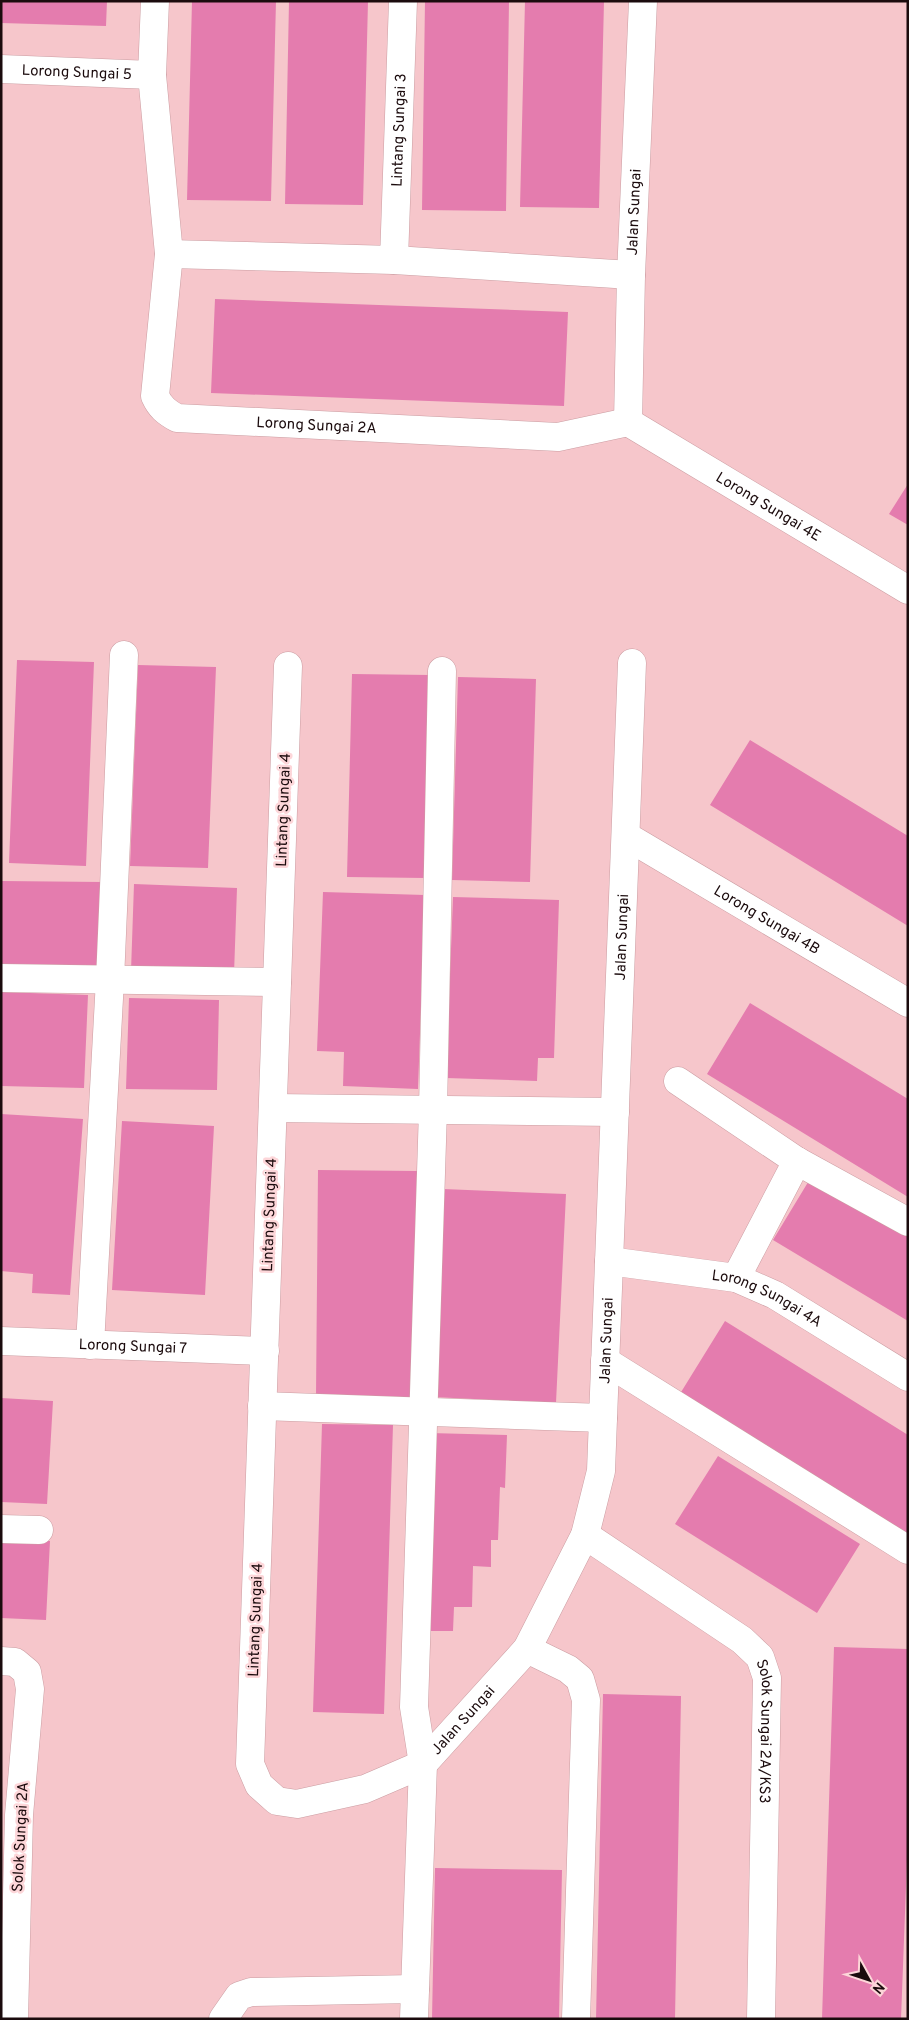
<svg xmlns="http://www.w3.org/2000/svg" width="909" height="2020" font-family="Overpass,sans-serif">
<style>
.building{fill:#e47cae}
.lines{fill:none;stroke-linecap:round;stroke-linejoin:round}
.minor-casing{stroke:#cb9da2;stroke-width:29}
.minor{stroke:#fff;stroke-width:28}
.labels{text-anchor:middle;stroke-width:5;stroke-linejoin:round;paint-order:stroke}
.street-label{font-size:15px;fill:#1b0b0d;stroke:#fdd6d9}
</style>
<rect width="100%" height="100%" fill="#f6c6cb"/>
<path class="building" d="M1 1H107L106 26 1 23Z
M192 1H276L271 201 187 200Z
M289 1H368L363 205 285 204Z
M425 1H509L506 211 422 210Z
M525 1H604L599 208 520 207Z
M215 299 568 312 564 406 211 393Z
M908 484V525L889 514Z
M17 660 94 662 86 866 9 863Z
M138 665 216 667 208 868 130 866Z
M352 674 430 675 426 878 347 877Z
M458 677 536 679 530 882 452 880Z
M750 740 908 836V926L710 805Z
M1 881 103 882 101 968 1 967Z
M134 884 237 888 234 974 131 971Z
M323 892 425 895 418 1089 343 1086 344 1052 317 1051Z
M453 897 559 900 554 1058H538L537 1081 446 1078Z
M1 992 88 995 84 1088 1 1086Z
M129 998 219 1000 217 1090 126 1089Z
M750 1003 908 1099V1197L707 1074Z
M1 1114 83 1119 70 1295 32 1293 33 1274 1 1271Z
M122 1121 214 1126 205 1295 112 1290Z
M318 1170 417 1171 415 1398 316 1397Z
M813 1174 908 1231V1321L773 1240Z
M443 1189 566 1194 556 1403 433 1397Z
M725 1321 908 1435V1540L678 1397Z
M1 1398 53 1401 47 1504 1 1502Z
M322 1424 393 1425 384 1714 313 1712Z
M429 1433 507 1435 505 1488 500 1487 498 1540H491V1567L473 1566 472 1607H454L453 1631H423Z
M718 1456 860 1544 817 1613 675 1524Z
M1 1539 50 1541 46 1620 1 1618Z
M834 1647 908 1649V1833L901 2019H822Z
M603 1694 681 1696 675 2019H596Z
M435 1868 562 1870 559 2019H432Z"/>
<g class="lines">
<defs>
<g id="minor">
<path id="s1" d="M155 1 152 75 169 254 155 396C160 407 166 412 177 418L558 437 628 422"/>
<path id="s2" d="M1 69 152 75"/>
<path d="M169 254 394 260 631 275"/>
<path id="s3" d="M394 260 403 1"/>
<path id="s4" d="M628 422 631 275 643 1"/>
<path id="s5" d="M628 422 908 590"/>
<path id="s6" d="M288 666 250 1764 259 1785 277 1801 297 1804 365 1789 423 1764 527 1649 585 1535 601 1471 632 663"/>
<path id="s7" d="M626 836 908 1003"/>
<path d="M1 978 277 982"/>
<path d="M678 1081 797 1161 908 1222"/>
<path d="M273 1108 615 1112"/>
<path id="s8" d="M609 1261 736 1278 775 1295 908 1377"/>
<path d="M736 1278 797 1161"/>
<path id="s9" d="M1 1341 265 1351"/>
<path d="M90 1345 110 980 124 655"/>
<path d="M605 1361 908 1550"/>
<path d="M262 1406 603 1418"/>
<path d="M1 1529 39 1530"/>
<path id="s10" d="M585 1535 742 1640 760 1657 767 1678 761 2019"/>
<path d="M527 1649 568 1669 580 1679 586 1700 576 2019"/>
<path d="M1 1661 15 1662 27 1672 30 1689 19 1815 14 2019"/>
<path d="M223 2019 239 1996 251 1992 415 1989"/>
<path d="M414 2019 423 1764 414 1707 433 1110 442 671"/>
</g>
</defs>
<use href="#minor" class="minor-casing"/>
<use href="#minor" class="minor"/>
</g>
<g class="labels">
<g class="street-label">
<text dy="5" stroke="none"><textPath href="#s2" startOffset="76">Lorong Sungai 5</textPath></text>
<text dy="5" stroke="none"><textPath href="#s3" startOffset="130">Lintang Sungai 3</textPath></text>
<text dy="5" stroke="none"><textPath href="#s4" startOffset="210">Jalan Sungai</textPath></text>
<text dy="5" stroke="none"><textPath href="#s1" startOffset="568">Lorong Sungai 2A</textPath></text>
<text dy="5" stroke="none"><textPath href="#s5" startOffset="164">Lorong Sungai 4E</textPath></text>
<text transform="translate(283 810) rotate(-88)" y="5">Lintang Sungai 4</text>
<text dy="5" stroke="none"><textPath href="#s7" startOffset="164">Lorong Sungai 4B</textPath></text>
<text dy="5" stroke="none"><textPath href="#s6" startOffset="2182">Jalan Sungai</textPath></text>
<text transform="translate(269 1215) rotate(-88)" y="5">Lintang Sungai 4</text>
<text dy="5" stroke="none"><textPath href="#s8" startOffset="164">Lorong Sungai 4A</textPath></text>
<text dy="5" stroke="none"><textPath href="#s6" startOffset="1778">Jalan Sungai</textPath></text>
<text dy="5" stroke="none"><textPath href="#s9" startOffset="132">Lorong Sungai 7</textPath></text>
<text transform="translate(255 1620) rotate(-88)" y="5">Lintang Sungai 4</text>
<text dy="5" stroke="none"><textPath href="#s6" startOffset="1358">Jalan Sungai</textPath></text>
<text dy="5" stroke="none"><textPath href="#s10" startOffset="289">Solok Sungai 2A/KS3</textPath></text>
<text transform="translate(20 1837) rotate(-87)" y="5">Solok Sungai 2A</text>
</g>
</g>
<rect width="909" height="2020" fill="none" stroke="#1b0b0d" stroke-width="5"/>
<g transform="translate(869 1980) rotate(130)" stroke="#fdd6d9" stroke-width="4" paint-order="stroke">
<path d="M0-4L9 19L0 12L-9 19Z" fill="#1b0b0d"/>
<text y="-8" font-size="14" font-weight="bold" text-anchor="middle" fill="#1b0b0d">N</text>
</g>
</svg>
